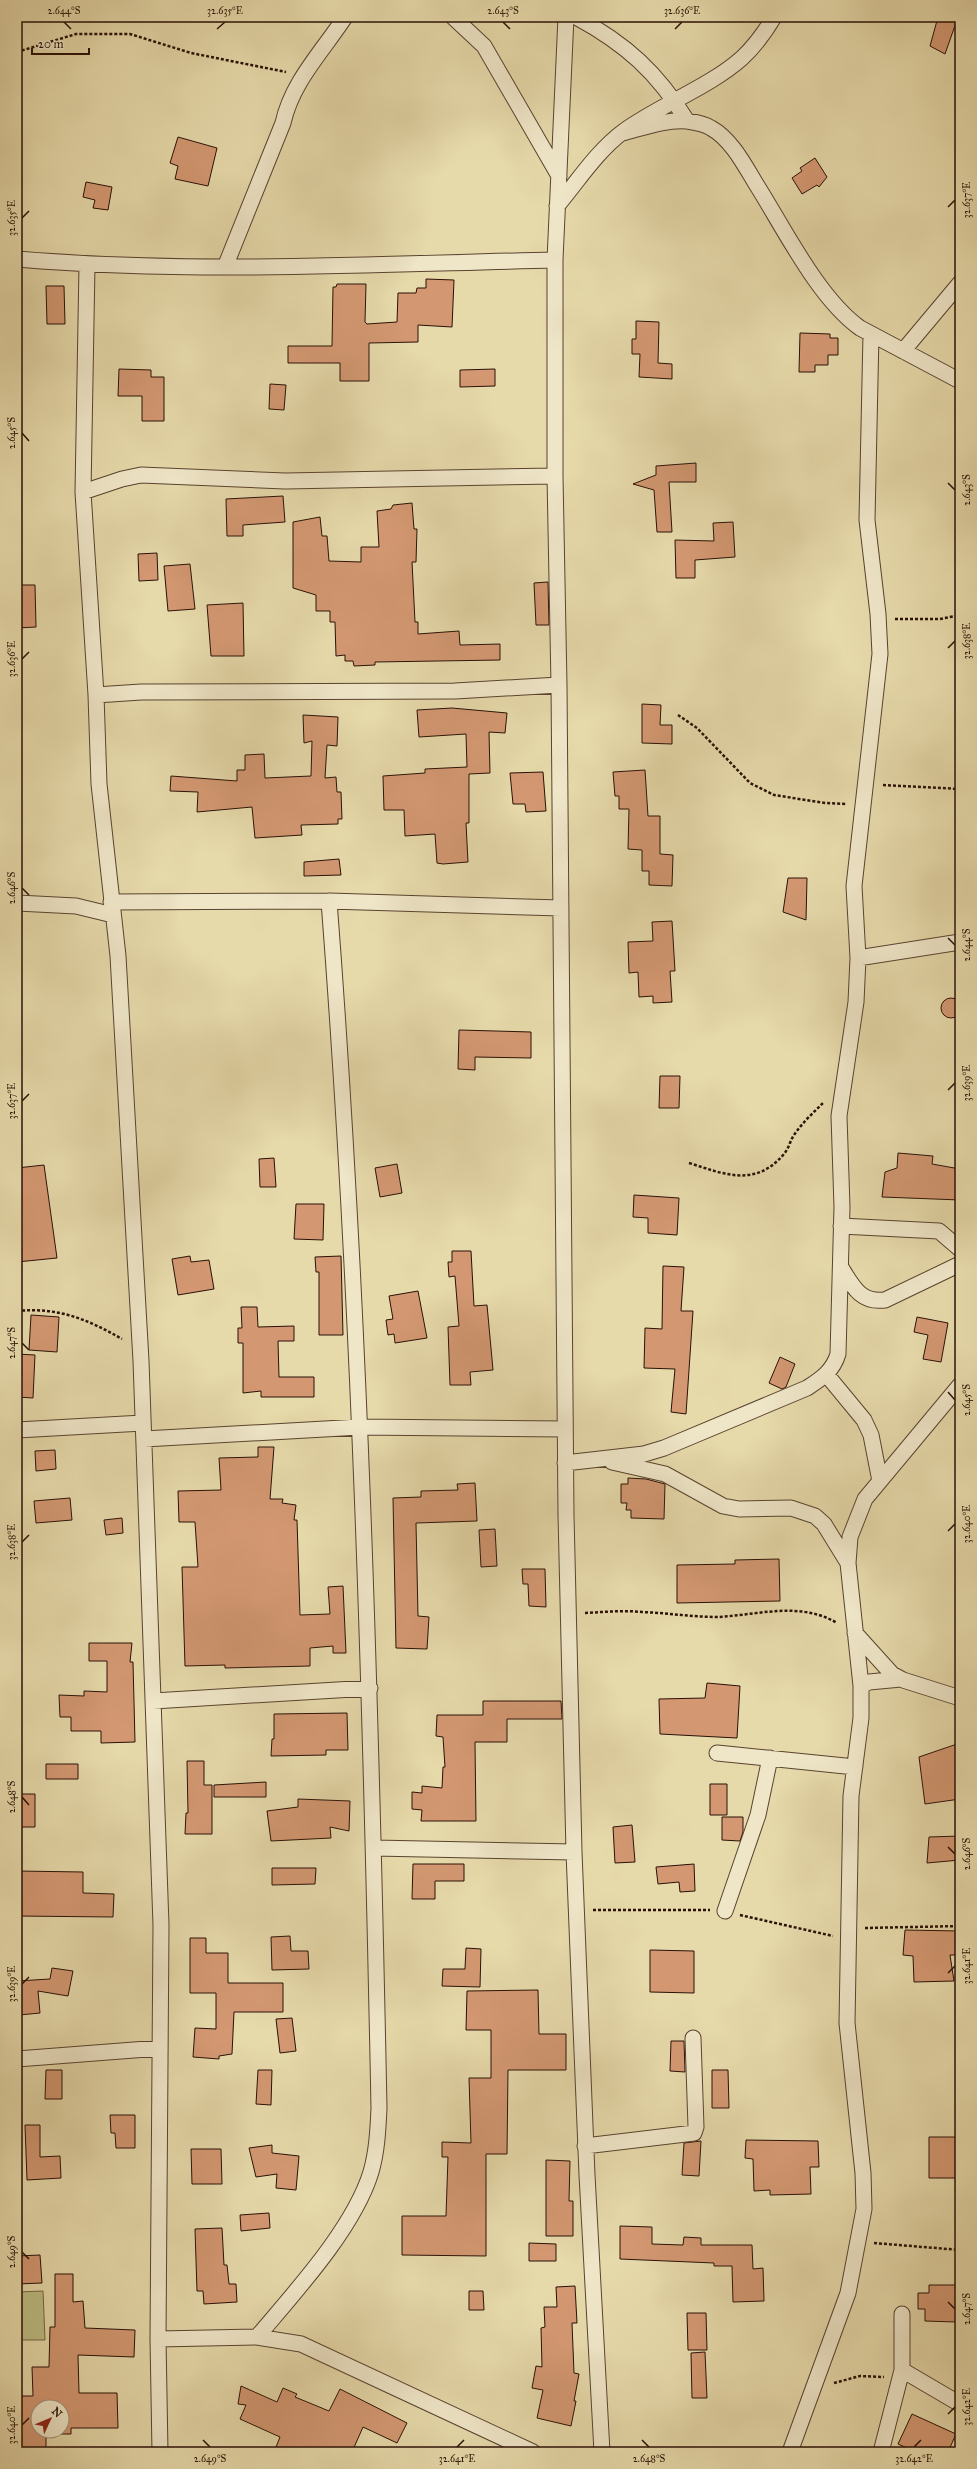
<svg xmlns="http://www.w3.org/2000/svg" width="977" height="2469" font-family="'IM FELL Great Primer',serif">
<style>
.green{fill:#bdbd83;stroke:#746744}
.building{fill:#d39872;stroke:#2a1106;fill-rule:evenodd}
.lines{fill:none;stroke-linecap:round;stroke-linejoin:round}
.street-casing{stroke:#59432f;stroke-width:17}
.path{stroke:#2a1106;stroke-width:2.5;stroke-dasharray:3 2;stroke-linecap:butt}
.street{stroke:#efe6c8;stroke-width:15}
.ticks{fill:none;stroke:#2a1106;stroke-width:1.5}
.neatline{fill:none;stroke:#2a1106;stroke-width:1.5}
.ticks-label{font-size:10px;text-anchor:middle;fill:#2a1106}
</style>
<rect width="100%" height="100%" fill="#e6d9aa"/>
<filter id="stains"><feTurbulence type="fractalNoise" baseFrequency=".005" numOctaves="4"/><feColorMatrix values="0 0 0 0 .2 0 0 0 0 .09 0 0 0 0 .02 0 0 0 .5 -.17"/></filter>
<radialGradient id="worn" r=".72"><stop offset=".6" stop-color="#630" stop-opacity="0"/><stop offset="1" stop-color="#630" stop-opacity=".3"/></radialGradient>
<path class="green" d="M43 2291 45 2340H17V2292Z"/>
<path class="building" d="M938 17H958L945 54 930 46Z
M178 137 217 148 208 186 175 179 178 166 170 163Z
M815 158 827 177 819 187 817 185 802 194 792 178 802 171 800 168Z
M86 182 112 187 108 210 93 208 95 200 83 197Z
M426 279 454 280 452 327 418 325V342L369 343V381H340V363H288V346H332L333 287H336L337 284H366L365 322 367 324 397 322 398 293H416L417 288H426Z
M46 286H64L65 324H47Z
M636 321 659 322 658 363 672 364V379L639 377 640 354H632V339H636Z
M800 333 830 334V338H838V355H828V365H815V372H799Z
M119 369 151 370V377H164V421H142V396H118Z
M495 369V386L460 387V370Z
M270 384 286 385 284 410 269 409Z
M696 463V482H669L672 532H657L654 490 633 484 656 475V466Z
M283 496 285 522 243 525V536H227L226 499Z
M412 503 414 529H417L416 562H412L415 622H418V634L459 631 460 645 500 644V660L375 662V665L354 666 353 661H345V655L336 656 335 622H330V611H316V595L293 588V522L320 517 322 536H327L329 561 361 562V547H379L377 511 391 509 393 505Z
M733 522 735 557 695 560V578H676L675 540 714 541 713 523Z
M157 553 158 580 139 581 138 554Z
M190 564 195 609 168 611 164 566Z
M548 582 549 625H536L534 583Z
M17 585H35L36 627 17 628Z
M243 603 244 656H211L207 605Z
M642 704 661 705 660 725H672V744L642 743Z
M452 708 507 713 505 733 489 732 490 773 469 774V823H466L468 862 443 864 437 863 435 834 405 836 404 810H384L383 776 425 773V769L467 767 466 734 419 737 417 710Z
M303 715 338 717 337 746 327 745 325 778 336 777 337 792H341L342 819H338V824L301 825 302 835 255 838 252 807 197 812 198 792 170 791 171 776 237 781V770H245V755L264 754 265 778 311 776 312 741 304 743Z
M645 770 648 816H660V854L673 855 672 886 649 885V871H642V850L628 849 629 809H619V796H615L613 772Z
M543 772 546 811 526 812 525 804H513L510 773Z
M339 859 341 875 304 876V862Z
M788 878H807L806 920 783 912Z
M672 921 675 971H670L672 1002 653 1003V996L639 997 638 972 629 973 628 942 653 941 652 922Z
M941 1008a10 10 0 1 1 20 0a10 10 0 1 1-20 0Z
M459 1030 531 1032V1058L475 1057V1070L458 1069Z
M660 1076H680L679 1108H659Z
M898 1153 933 1156 932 1164 960 1169V1200L882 1197 885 1172 897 1168Z
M274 1158 276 1187H260L259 1159Z
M397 1164 402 1193 380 1197 375 1168Z
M44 1165 57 1258 17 1262V1168Z
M634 1195 679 1198 677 1235 648 1233V1218L633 1217Z
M296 1204H324L323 1240 294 1239Z
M452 1251H471L474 1306 487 1305 493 1370 470 1372 471 1385H450L448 1327 459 1326 455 1276 449 1277 448 1262H452Z
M190 1256 191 1262 209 1260 214 1289 178 1295 172 1259Z
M341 1256 343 1335H319V1272H316L315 1257Z
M663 1266 684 1267 681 1311H693L686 1414 671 1412 675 1369 644 1368 645 1328 662 1329Z
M418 1291 427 1338 395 1343 394 1334 388 1335 386 1320 393 1319 389 1296Z
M241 1307H257L258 1327 294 1326V1341H278L279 1377H314V1397H261V1391L243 1393V1343H238V1328H242Z
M31 1315 59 1317 57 1352 29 1350Z
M917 1317 948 1323 941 1362 923 1359 928 1335 914 1332Z
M17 1354 35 1355 33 1398 17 1397Z
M780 1357 795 1364 786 1387 782 1389 769 1383Z
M258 1447H274L270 1499H283L282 1503 296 1505 294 1520H297L300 1615 330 1614 328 1587 343 1586 346 1653H333V1646L310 1648V1666L225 1668V1665L185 1666 182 1567H198L195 1522H179L178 1491 221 1490 219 1458 258 1457Z
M55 1450 56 1469 36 1471 35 1451Z
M628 1478 646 1479 665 1484 664 1519 631 1518V1510H626L627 1503H621V1484H628Z
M475 1483 477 1521 416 1523 418 1616 429 1617 427 1649 396 1648 393 1498 421 1497V1491L458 1490 457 1484Z
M70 1498 72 1520 36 1523 34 1501Z
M122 1518 123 1533 106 1535 104 1520Z
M495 1529 497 1566 481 1567 479 1530Z
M779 1559 780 1601 677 1603V1565L735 1564V1560Z
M522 1569H545L546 1607 529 1606 528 1584H523Z
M89 1643H132L130 1662H133L135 1742 101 1743V1731H71V1717H60L59 1695 84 1696V1691L107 1692V1661H89Z
M707 1683 740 1686 737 1738 660 1734 659 1699 705 1698Z
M483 1701H561L562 1719H507V1742H475L476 1821H421L422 1810 412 1809V1792L422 1793V1786L442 1788 443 1767H445L443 1737 436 1736 437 1715H483Z
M347 1713 348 1750H326V1755L271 1756 272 1739H274V1714Z
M957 1744 960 1799 925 1804 919 1757Z
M187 1761H204V1785H212V1834H185L186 1813H188Z
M46 1764H78V1779H46Z
M266 1782V1797H214V1785Z
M710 1784H727V1815H710Z
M17 1794H35V1827H17Z
M298 1799 350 1801 349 1831 330 1827 331 1838 271 1841 267 1811 298 1807Z
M722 1817H743V1832L740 1841 722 1840Z
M632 1825 635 1862 615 1863 613 1827Z
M960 1836V1860L927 1863 929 1837Z
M413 1864H464V1881H435V1899H412Z
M694 1864 695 1891 680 1892 679 1882 658 1884 656 1867Z
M272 1868H316L315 1884 272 1885Z
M17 1871 83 1872V1893L114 1894 113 1917 17 1916Z
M905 1930 960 1931V1955H950L954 1981 914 1982 913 1956 903 1955Z
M290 1936 291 1951H308L309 1969 272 1970 271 1937Z
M190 1938H206V1953H228V1983H283V2012H234L232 2054 219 2056V2059L193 2057 195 2028 216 2029V1993H190Z
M466 1948 481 1949 480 1987 442 1986 443 1969H465Z
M650 1950 694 1951V1993L650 1992Z
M52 1968 73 1971 68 1996 38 1991 40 2013 19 2015 17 1981 50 1979Z
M538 1990 539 2034H566V2070H508L507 2154H486V2256L402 2255V2216H446L448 2157H442V2142L471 2143 469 2078H491V2030H466L467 1991Z
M292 2018 296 2051 280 2053 276 2019Z
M671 2041H684L685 2072 670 2071Z
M46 2070H62V2099H45Z
M258 2070H272L271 2105 256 2104Z
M712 2070H728L729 2108H712Z
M110 2115H135V2148H116L115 2133H111Z
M25 2125H40V2157L60 2156 61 2178 27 2180Z
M929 2137H960V2178H929Z
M746 2140 818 2141 819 2167H810L811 2194 770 2195V2190L754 2191 753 2159 745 2158Z
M701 2141 699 2176 682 2175 684 2143Z
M272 2145V2153L299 2156 296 2190 276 2188 277 2174 256 2177 249 2148Z
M191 2149H221L222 2184H192Z
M546 2160 570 2161 569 2201H573V2236H546Z
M269 2213 270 2228 241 2231 240 2215Z
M620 2226 652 2227V2244L683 2245 684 2237 701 2238V2245H752L753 2269 763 2268 764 2301 733 2302 732 2266H714V2263L620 2259Z
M222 2228 224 2265H227L229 2284H236L237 2302 204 2304 203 2291H197L195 2229Z
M529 2243 556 2244V2261H529Z
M40 2255 42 2283 17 2284V2256Z
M55 2274H73V2302L83 2301 85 2328 135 2330 134 2357 78 2355 79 2393H117L118 2428H71V2434H46V2452H17V2396H33L32 2367H49L50 2327H55ZM38 2407H62V2431H38Z
M929 2285H956V2322L925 2321V2309H918V2293H929Z
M575 2286 577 2323H572L574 2373 579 2374 574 2401H576L571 2426 537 2418 543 2390 532 2388 536 2366 542 2367 541 2328 545 2327 544 2307H557L556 2287Z
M469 2291H483L484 2310H469Z
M687 2313H706L707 2350H688Z
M705 2352 707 2398H692L691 2353Z
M241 2386 277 2402 283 2388 297 2394 295 2397 329 2411 340 2389 407 2423 397 2443 363 2427 352 2452H274L280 2437 240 2419 246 2405 238 2404Z
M912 2414 956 2434 948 2452H916L898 2444Z"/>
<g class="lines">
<defs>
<path id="street" d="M453 17 484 46 559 176
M566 17 555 260V476L559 685 566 1515 574 1852 587 2175 602 2452
M576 17C626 44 658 73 687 121
M622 133C642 128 666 119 687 121 694 122 705 124 711 128 731 139 744 164 756 184 784 228 818 298 860 328L960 381
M557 206C578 181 597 151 624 131 660 105 711 86 742 58 755 46 765 32 774 17
M17 259C196 274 376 264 555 260
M87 265 83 492 96 695 99 784 118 956 141 1361 161 1925 158 2339 160 2452
M225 267 283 123C292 82 322 52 345 17
M903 351 960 283
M83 492 122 479 141 475 285 481 555 476
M96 695 141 692 455 691 559 685
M111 902 329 901 561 908
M17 903 76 906 113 915
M858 958 960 942
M841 1226 939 1231 960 1249
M842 1269C853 1287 861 1303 885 1300L960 1264
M826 1374 864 1420 871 1435 880 1481
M17 1430 143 1423
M144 1439 360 1427 565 1429
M612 1462 665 1474 723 1506 739 1509 791 1508 815 1516 824 1524 848 1563
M565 1463 644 1454 664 1448 807 1388C821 1379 833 1371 838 1354L842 1207 839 1116 856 1002 858 958 854 886 880 654 878 614 867 520 871 334
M855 1633 892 1674 903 1680 960 1698
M861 1686 869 1682 901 1679
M153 1701 370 1688
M717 1753 855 1767
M374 1848 574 1852
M725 1911 758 1815 770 1758
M17 2059 160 2048
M585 2146 694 2133 696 2127 693 2038
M902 2314V2370L960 2404
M257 2337C295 2292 354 2228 371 2172 377 2151 378 2130 379 2108 371 1706 360 1303 329 901
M158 2339 257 2337 301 2344 533 2452
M790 2452 848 2293 864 2209 863 2173 847 2023 851 1796 861 1718V1686L848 1563 850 1537 865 1499 960 1385
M881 2452 902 2370"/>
</defs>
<use href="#street" class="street-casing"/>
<path class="path" d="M17 52 76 34H130L191 53 286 72
M895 619H940L960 615
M678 715 697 728 750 783 774 795 825 803 847 804
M883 785 960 789
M689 1163C724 1174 755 1188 784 1154 789 1148 790 1141 794 1135 802 1123 813 1113 823 1103
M17 1311C58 1307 87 1319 122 1339
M585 1613C604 1612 623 1610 642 1612 668 1613 692 1617 718 1617 758 1615 800 1601 837 1623
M593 1910H710
M740 1915 833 1936
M865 1928 960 1926
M874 2243 960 2250
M834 2383 860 2376 884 2377"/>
<use href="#street" class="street"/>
</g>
<path class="ticks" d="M64 22 71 29M503 22 510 29M217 29 225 22M675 29 682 22M948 207 955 200M22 218 29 211M22 433 29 441M948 483 955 490M948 648 955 641M22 659 29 652M22 888 29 895M948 938 955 945M948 1090 955 1083M22 1101 29 1094M22 1343 29 1350M948 1392 955 1400M948 1531 955 1524M22 1542 29 1535M22 1797 29 1805M948 1847 955 1854M948 1973 955 1966M22 1984 29 1977M22 2252 29 2259M948 2302 955 2309M948 2414 955 2407M22 2425 29 2418M203 2440 210 2447M642 2440 649 2447M457 2447 464 2440M914 2447 921 2440"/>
<rect width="977" height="2469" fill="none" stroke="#e6d9aa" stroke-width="44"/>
<g transform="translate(50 2419) rotate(46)"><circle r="19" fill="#efe6c8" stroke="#a0917a"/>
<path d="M0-3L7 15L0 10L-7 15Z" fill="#8f2418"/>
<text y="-6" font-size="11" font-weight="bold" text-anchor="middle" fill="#2a1106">N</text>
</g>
<path d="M32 48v6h57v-6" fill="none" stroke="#2a1106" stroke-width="2"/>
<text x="38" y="48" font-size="12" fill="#2a1106" stroke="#efe6c8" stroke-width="3" paint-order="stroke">20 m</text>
<rect x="22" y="22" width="933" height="2425" class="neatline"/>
<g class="ticks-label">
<text x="64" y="14">2.644°S</text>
<text x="225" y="14">32.635°E</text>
<text x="503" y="14">2.643°S</text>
<text x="682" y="14">32.636°E</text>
<text transform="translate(966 200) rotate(-90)" y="4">32.637°E</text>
<text transform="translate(11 218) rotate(-90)" y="4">32.635°E</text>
<text transform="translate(11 433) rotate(-90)" y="4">2.645°S</text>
<text transform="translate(966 490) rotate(-90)" y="4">2.643°S</text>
<text transform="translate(966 641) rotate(-90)" y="4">32.638°E</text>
<text transform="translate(11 659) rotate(-90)" y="4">32.636°E</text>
<text transform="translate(11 888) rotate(-90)" y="4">2.646°S</text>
<text transform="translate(966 945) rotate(-90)" y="4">2.644°S</text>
<text transform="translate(966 1083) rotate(-90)" y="4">32.639°E</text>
<text transform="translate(11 1101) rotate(-90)" y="4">32.637°E</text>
<text transform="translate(11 1343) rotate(-90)" y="4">2.647°S</text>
<text transform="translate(966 1400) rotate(-90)" y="4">2.645°S</text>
<text transform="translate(966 1524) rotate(-90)" y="4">32.640°E</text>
<text transform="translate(11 1542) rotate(-90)" y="4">32.638°E</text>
<text transform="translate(11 1797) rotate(-90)" y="4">2.648°S</text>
<text transform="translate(966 1854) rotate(-90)" y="4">2.646°S</text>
<text transform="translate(966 1966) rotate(-90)" y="4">32.641°E</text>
<text transform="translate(11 1984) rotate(-90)" y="4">32.639°E</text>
<text transform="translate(11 2252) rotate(-90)" y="4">2.649°S</text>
<text transform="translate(966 2309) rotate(-90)" y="4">2.647°S</text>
<text transform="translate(966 2407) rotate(-90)" y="4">32.642°E</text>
<text transform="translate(11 2425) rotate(-90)" y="4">32.640°E</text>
<text x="210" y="2462">2.649°S</text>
<text x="457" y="2462">32.641°E</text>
<text x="649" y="2462">2.648°S</text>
<text x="914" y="2462">32.642°E</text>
</g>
<rect width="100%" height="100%" filter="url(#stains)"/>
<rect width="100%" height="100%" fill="url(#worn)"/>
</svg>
